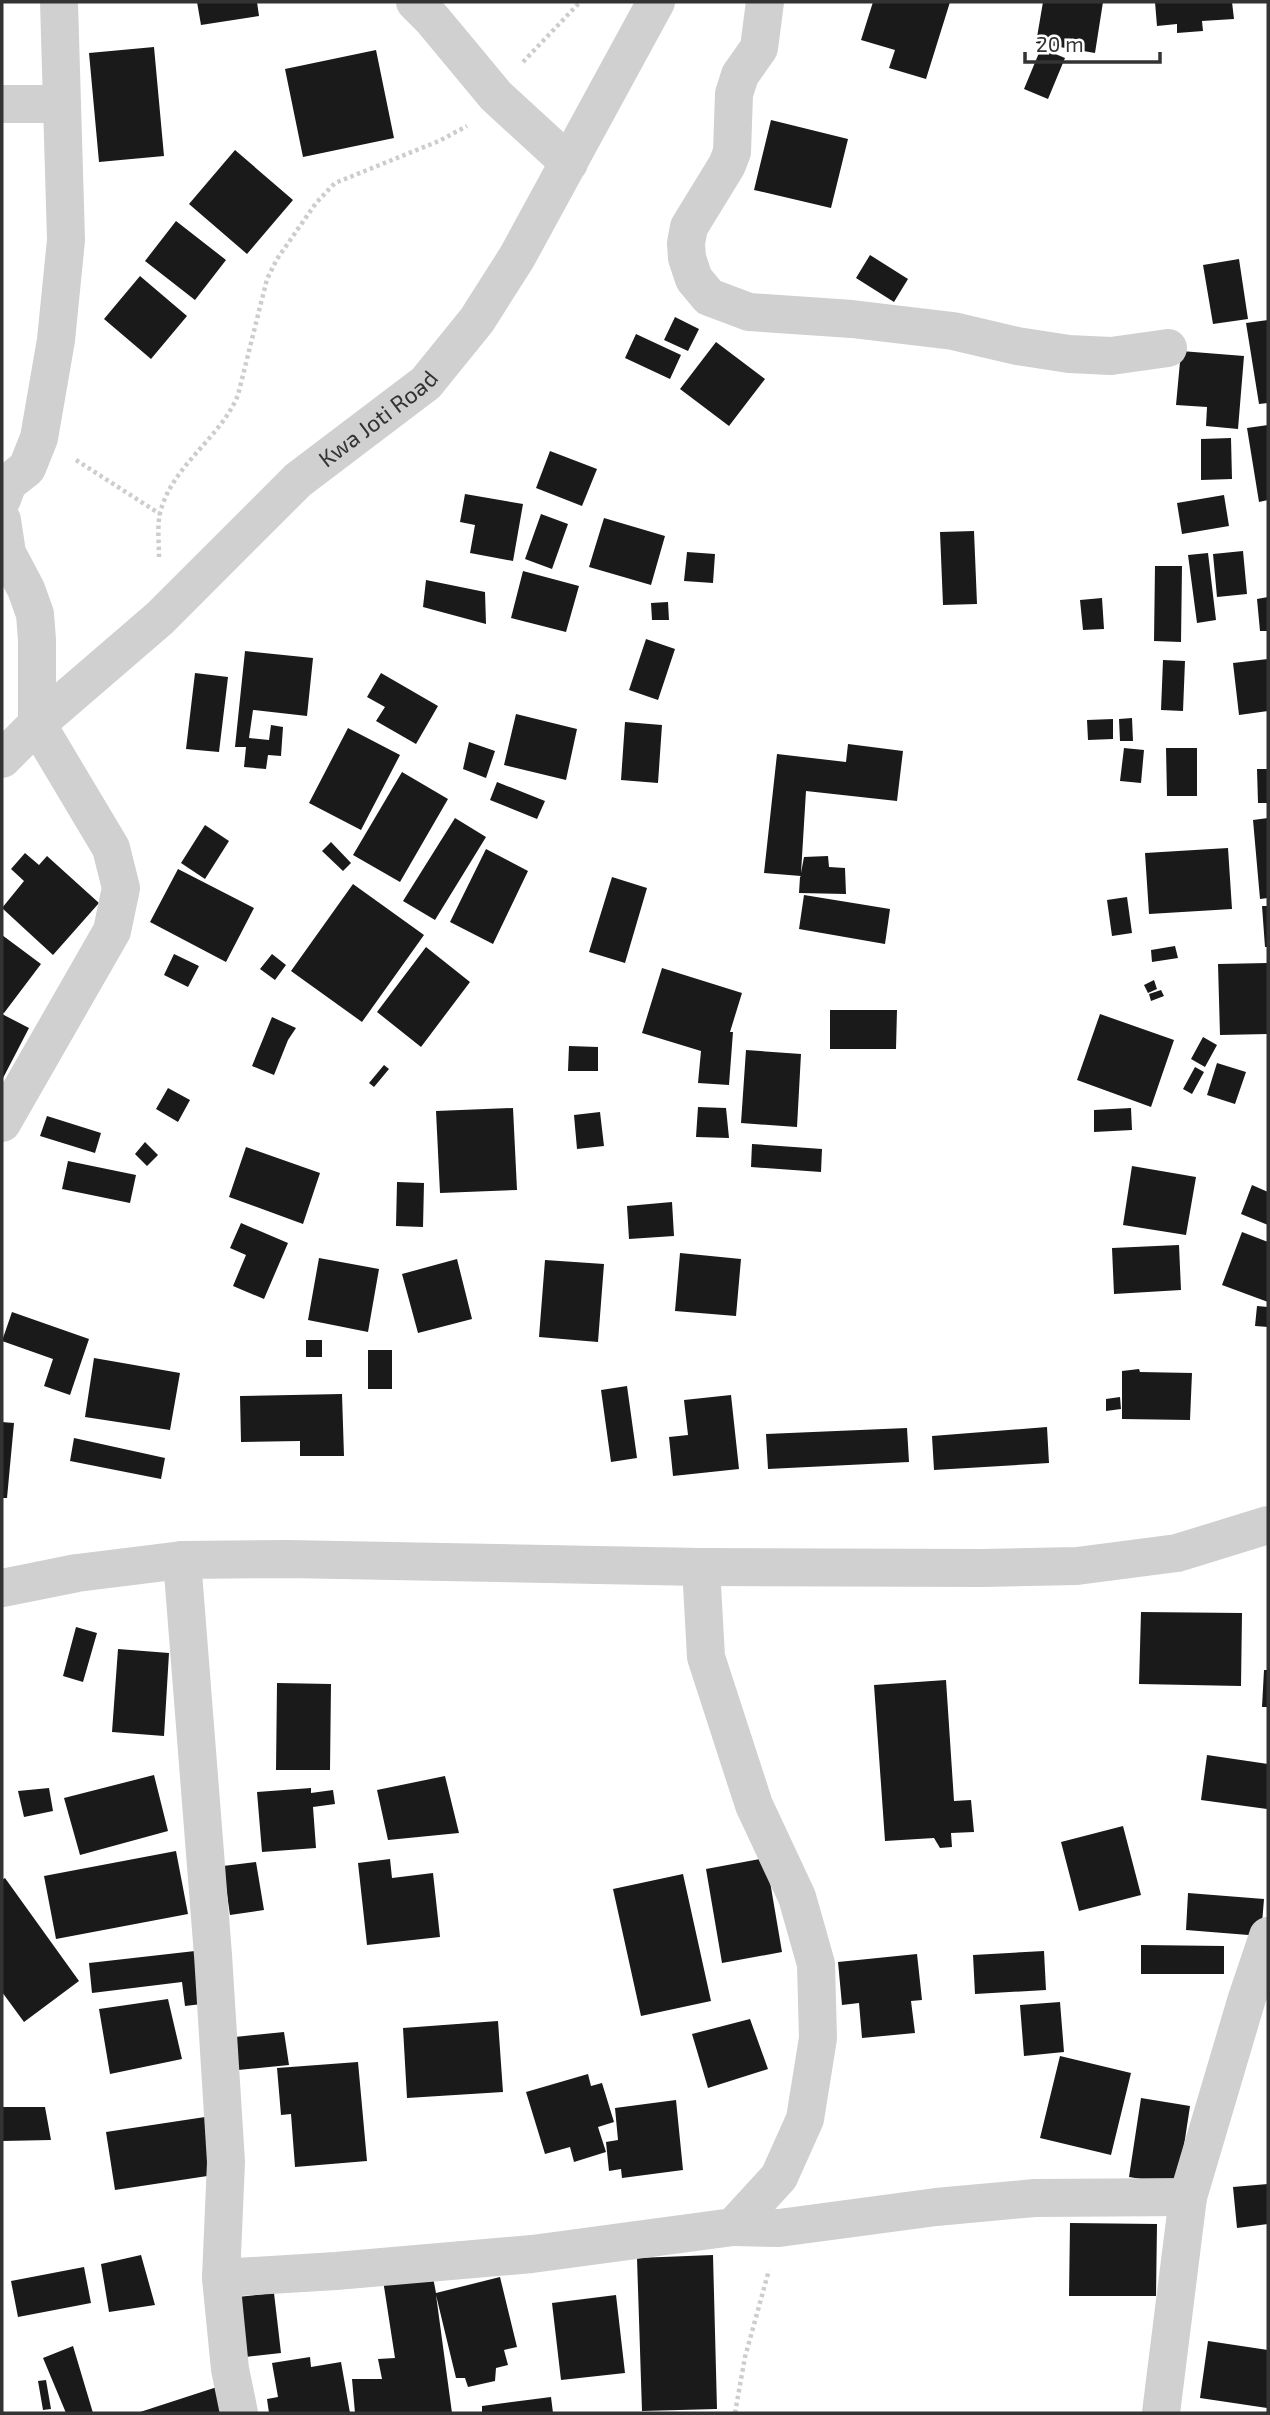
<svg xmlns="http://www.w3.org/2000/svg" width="1270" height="2415" font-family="'Exo 2',sans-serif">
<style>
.building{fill:#1a1a1a}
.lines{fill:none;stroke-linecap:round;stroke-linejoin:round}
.path{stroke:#cdcdcd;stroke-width:4.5;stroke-dasharray:3.5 3.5;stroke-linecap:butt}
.minor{stroke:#d0d0d0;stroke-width:38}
.tertiary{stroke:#d0d0d0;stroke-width:38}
.labels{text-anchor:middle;stroke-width:7;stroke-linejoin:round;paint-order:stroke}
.street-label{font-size:23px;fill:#333;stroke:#fff}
</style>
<rect width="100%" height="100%" fill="#fff"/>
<path class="building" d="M197 2H257L259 16 201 25Z
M873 2H950L926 79 889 68 895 50 861 40Z
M1043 2H1103L1095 53 1036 43Z
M1155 2H1232L1234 19 1202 21 1203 31 1177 33V24L1157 26Z
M154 47 164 156 99 162 89 53Z
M1041 48 1065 58 1048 99 1024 89Z
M376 50 394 138 303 157 285 69Z
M771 120 848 139 831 208 754 190Z
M235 150 293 200 247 254 189 204Z
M176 221 226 260 195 300 145 261Z
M870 255 908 279 894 302 856 278Z
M1239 259 1248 319 1213 324 1203 265Z
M140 276 187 316 151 359 104 319Z
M675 317 699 329 688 351 664 340Z
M1268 320V403L1259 404 1246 323Z
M636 334 681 355 670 379 625 358Z
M716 342 765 379 729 426 680 389Z
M1181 351 1244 356 1238 429 1206 426 1207 407 1176 405Z
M1268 425V500L1259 502 1247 428Z
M1231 438 1232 479 1201 480V439Z
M550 451 597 469 582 506 536 488Z
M465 494 523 504 513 561 470 553 475 525 460 522Z
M1224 495 1229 526 1182 534 1177 503Z
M541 514 568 524 552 569 525 559Z
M604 518 665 536 651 585 589 567Z
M974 531 977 604 943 605 940 532Z
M1243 551 1247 594 1217 597 1213 554Z
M687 552 715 554 713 583 684 581Z
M1208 553 1216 620 1197 623 1188 555Z
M1155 566H1182L1181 642 1154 641Z
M523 571 579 586 566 632 511 618Z
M426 580 485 592 486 624 423 607Z
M1268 597V631H1260L1257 599Z
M1102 598 1104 629 1083 630 1080 600Z
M668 602 669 620H652L651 603Z
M646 639 675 649 658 700 629 690Z
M245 651 313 658 307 716 253 710 249 738 269 740 271 725 283 727 281 756 268 755 266 769 244 767 246 747H235Z
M1268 659V711L1239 715 1233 663Z
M1163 660 1185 661 1183 711 1161 710Z
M195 673 228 677 219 752 186 749Z
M381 673 438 706 416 744 376 721 385 707 367 697Z
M516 714 577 729 566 780 504 765Z
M1132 718 1133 741H1120L1119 719Z
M1113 719V739L1088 740 1087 720Z
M625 722 662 725 658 783 621 780Z
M348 728 400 755 361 830 309 803Z
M469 742 495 751 486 778 463 769Z
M848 744 903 751 897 801 806 791 801 873 804 857 828 856 829 867 845 868 846 894 799 893 800 877 801 876 764 873 777 754 846 762Z
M1124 748 1144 750 1141 783 1120 781Z
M1166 748H1197V796H1167Z
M1257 769H1268V803H1258Z
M402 772 448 799 400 882 353 855Z
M497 782 545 801 537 819 490 800Z
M455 818 486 837 435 920 403 901Z
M1268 818V898L1260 899 1253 820Z
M205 825 229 841 205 879 181 863Z
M331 842 351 863 343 871 322 851Z
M1228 848 1232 909 1149 914 1145 853Z
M486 849 528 871 493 944 450 922Z
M25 853 39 865 47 856 99 903 53 955 2 908 24 881 11 869Z
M178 869 254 908 226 962 150 922Z
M612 877 647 888 625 963 589 952Z
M353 884 424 935 362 1022 291 971Z
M804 895 890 909 885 944 799 929Z
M1127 897 1132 933 1112 936 1107 900Z
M1262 906H1268V947H1265Z
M2 935 41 964 4 1013 2 1012Z
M1175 946 1178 958 1152 962 1151 950Z
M426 947 470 982 421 1047 377 1012Z
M174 954 199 966 188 987 164 975Z
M272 954 286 965 275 980 260 969Z
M1268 963V1034L1220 1035 1218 964Z
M662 968 742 993 730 1032H733L729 1085 698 1083 701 1051 642 1033Z
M1154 980 1157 989 1148 993 1144 985Z
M1161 990 1164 996 1151 1001 1149 994Z
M830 1010H897L896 1049H830Z
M2 1014 29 1028 2 1080Z
M1100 1014 1174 1040 1151 1107 1077 1080Z
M272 1017 296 1028 288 1040 274 1075 252 1066Z
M1203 1037 1217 1045 1205 1067 1191 1059Z
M569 1046 598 1047V1071H568Z
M746 1050 801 1054 797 1127 741 1123Z
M1217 1063 1246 1072 1235 1104 1207 1095Z
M384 1065 389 1069 374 1087 369 1083Z
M1195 1067 1204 1072 1192 1094 1183 1089Z
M168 1088 190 1100 178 1122 156 1109Z
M698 1107 726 1108 729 1138 696 1137Z
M513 1108 517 1190 440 1193 436 1111Z
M1131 1108 1132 1130 1094 1132V1110Z
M600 1112 604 1146 577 1149 574 1115Z
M47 1116 101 1133 95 1153 40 1136Z
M145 1142 158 1155 147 1166 135 1154Z
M752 1144 822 1149 821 1172 751 1167Z
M246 1147 320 1173 303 1224 229 1197Z
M68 1161 136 1175 130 1203 62 1189Z
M1132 1166 1196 1177 1186 1235 1123 1225Z
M397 1182 424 1183 423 1227 396 1226Z
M1252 1185 1268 1192V1225L1241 1214Z
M672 1202 674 1236 629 1239 627 1206Z
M241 1223 288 1243 264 1299 233 1286 246 1255 230 1248Z
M1242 1232 1268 1242V1302L1222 1285Z
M1179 1245 1181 1290 1114 1294 1112 1248Z
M680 1253 741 1259 736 1316 675 1311Z
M319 1258 379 1269 368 1332 308 1320Z
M457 1259 472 1319 418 1333 402 1274Z
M545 1260 604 1264 598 1342 539 1337Z
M1257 1306 1268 1307V1327L1255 1326Z
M12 1312 89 1339 70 1395 44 1386 53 1359 2 1341Z
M306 1340H322V1357H306Z
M368 1350H392V1389H368Z
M94 1358 180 1373 170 1430 85 1417Z
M1139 1369 1140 1372 1192 1373 1190 1420 1122 1419V1371Z
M627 1386 637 1458 611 1462 601 1390Z
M342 1394 344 1456H300V1441L241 1442 240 1396Z
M731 1395 739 1469 673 1476 669 1437 688 1435 684 1400Z
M1120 1397 1121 1409 1106 1411V1399Z
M2 1422 14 1423 7 1498H2Z
M1047 1427 1049 1463 934 1470 932 1436Z
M907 1428 909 1462 768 1469 766 1434Z
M74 1438 165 1458 161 1479 70 1461Z
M1141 1612 1242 1613 1241 1686 1139 1684Z
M76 1627 97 1633 83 1682 63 1676Z
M118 1649 169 1653 164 1736 112 1732Z
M1264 1670H1268V1707H1262Z
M946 1680 954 1801 971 1800 974 1832 951 1833 952 1847 940 1848 934 1838 885 1841 874 1685Z
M277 1683 331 1684 330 1770H276Z
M1207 1755 1268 1764 1267 1809 1201 1800Z
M154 1775 168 1831 80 1855 64 1798Z
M445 1776 459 1833 388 1840 377 1790Z
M49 1788 53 1811 24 1817 18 1791Z
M311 1788V1793L333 1790 335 1804 313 1807 316 1848 262 1852 257 1792Z
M1123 1826 1141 1895 1079 1911 1061 1842Z
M176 1851 188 1914 56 1939 44 1876Z
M766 1858 782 1952 722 1963 706 1869Z
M390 1859 392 1878 433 1873 440 1937 367 1945 358 1863Z
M256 1862 264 1910 230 1915 223 1866Z
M683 1874 711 2001 641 2016 613 1889Z
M5 1878 79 1981 24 2022 2 1992V1880Z
M1188 1893 1264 1899 1261 1936 1186 1930Z
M1141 1945 1224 1946V1974H1141Z
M195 1951 202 2004 185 2006 182 1982 92 1993 89 1963Z
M1044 1951 1046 1990 975 1994 973 1955Z
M917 1954 922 2000 911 2001 915 2033 862 2038 859 2003 842 2005 838 1962Z
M168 1999 182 2059 110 2074 99 2009Z
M1060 2002 1064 2052 1024 2056 1020 2005Z
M750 2019 768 2069 708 2088 692 2034Z
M498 2021 503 2092 407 2098 403 2028Z
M284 2032 289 2065 238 2070 235 2037Z
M1060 2056 1131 2073 1111 2155 1040 2138Z
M358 2062 367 2161 295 2167 291 2114 281 2115 277 2068Z
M588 2074 591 2086 602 2083 614 2122 598 2127 606 2152 574 2162 570 2147 545 2154 526 2092Z
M1141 2098 1190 2106 1178 2185 1129 2177Z
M676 2100 683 2170 622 2178 621 2169 609 2171 606 2142 618 2140 615 2108Z
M2 2107H45L51 2140 2 2141Z
M205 2117 214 2175 115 2190 106 2132Z
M1268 2184V2224L1237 2228 1233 2187Z
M1070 2223 1157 2224 1156 2296H1069Z
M141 2255 155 2305 109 2312 101 2264Z
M713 2255 717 2409 642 2411 637 2258Z
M84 2267 91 2303 18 2317 11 2281Z
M432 2272 436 2293 500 2277 517 2347 504 2350 508 2365 496 2368 495 2381 468 2387 465 2378H456L436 2295 452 2413H355L352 2379H382L378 2359 395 2358 383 2280Z
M274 2293 281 2353 245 2357 238 2297Z
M616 2295 625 2373 561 2380 552 2303Z
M1208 2341 1268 2350 1267 2408 1200 2398Z
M73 2346 93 2413H66L43 2358Z
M310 2357 311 2367 341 2362 350 2413H269L267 2399 278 2397 272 2363Z
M46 2380 51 2409 43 2410 38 2381Z
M217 2387 226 2413H137Z
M551 2397 553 2413H482V2406Z"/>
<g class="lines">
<path class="path" d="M523 62 580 2
M76 460 160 514
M159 557C159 543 157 527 160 513 172 465 220 439 238 395L267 279 277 259 316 203 335 183 439 141 467 126
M735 2413 745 2357 769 2270"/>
<g class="minor">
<path d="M415 2 432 19 496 96 569 163"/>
<path d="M765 2 759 48 740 75 734 94 732 152 727 165 689 227 686 243 687 258 694 279 709 297 749 312 852 319 953 331 1017 346 1069 354 1111 356 1168 348"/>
<path d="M2 104H62"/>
<path d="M2 499 8 483 27 468 39 438 56 340 66 240 59 2"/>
<path d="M2 520 7 553 26 589 35 614 37 640V724L111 848 121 888 112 931 2 1123"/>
<path id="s1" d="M2 759 37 724 160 618 298 480 426 383 477 320 517 257 656 2"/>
<path d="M182 1560 213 1955 226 2162 221 2278 230 2369 239 2413"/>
<path d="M733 2227 779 2228 936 2207 1035 2198 1188 2197"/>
<path d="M221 2278 336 2271 532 2254 733 2227 779 2177 805 2119 818 2038 816 1964 797 1897 754 1805 706 1657 701 1567"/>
<path d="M1161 2413 1188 2197 1247 1998 1268 1936"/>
</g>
<path class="tertiary" d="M2 1588 77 1573 182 1560 287 1559 701 1567 982 1568 1077 1566 1177 1553 1268 1525"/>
</g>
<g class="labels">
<g class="street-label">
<text dy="8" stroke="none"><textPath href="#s1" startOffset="508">Kwa Joti Road</textPath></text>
</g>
</g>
<rect width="1270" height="2415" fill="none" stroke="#333333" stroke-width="7"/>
<path d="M1025 52v10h135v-10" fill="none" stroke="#333333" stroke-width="3.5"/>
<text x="1036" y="52" font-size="21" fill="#333333" stroke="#ffffff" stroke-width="5" paint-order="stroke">20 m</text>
</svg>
